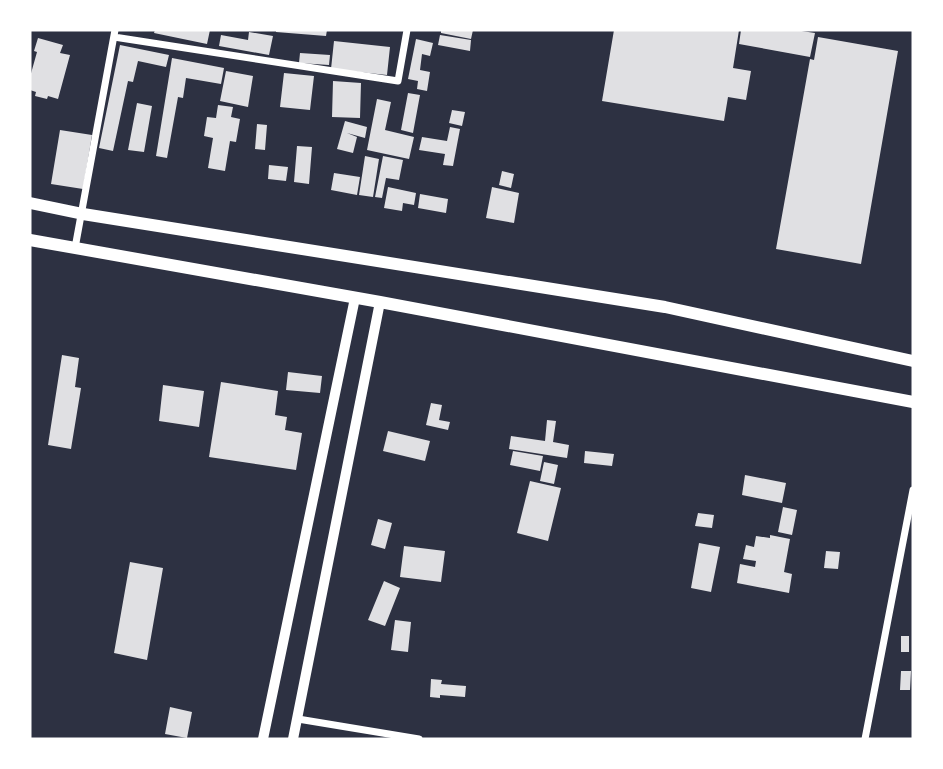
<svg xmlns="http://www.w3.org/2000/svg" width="943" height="769" font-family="'Sofia Sans Condensed',sans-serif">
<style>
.building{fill:#e0e0e3}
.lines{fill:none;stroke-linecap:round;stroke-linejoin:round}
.minor{stroke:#fff;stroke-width:7}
.secondary{stroke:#fff;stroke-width:10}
.trunk{stroke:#fff;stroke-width:12}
</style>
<rect width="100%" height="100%" fill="#2d3142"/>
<path class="building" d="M155 30H210L207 44 154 33Z
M276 30H327L326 36 276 32Z
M441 30H473L471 39 441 33Z
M614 30H739L733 68 751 71 746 100 728 97 724 121 602 101Z
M741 30H795L815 33 810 57 739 44Z
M249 32 273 36 269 55 219 46 221 35 248 40Z
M440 35 471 40 470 51 438 45Z
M818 37 898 51 861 264 776 249 810 59 814 60Z
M38 38 63 45 60 53 70 55 58 99 48 96 47 99 35 96 36 92 30 90V77L37 52 34 51Z
M416 39 433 43 430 56 422 54 420 70 430 72 427 91 417 89 418 81 408 79Z
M334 41 390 47 387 75 331 69Z
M120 45 169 55 166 67 138 61 133 82 128 81 113 151 99 148Z
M300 53 330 55 329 65 299 63Z
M172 58 224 68 221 84 186 78 183 98 178 97 167 158 156 156Z
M226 71 253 76 248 107 220 101Z
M284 73 314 76 310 110 280 107Z
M333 81 361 83 360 118 332 117Z
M408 93 420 95 413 133 401 130Z
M377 99 391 102 385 130 414 137 409 159 367 150Z
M137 103 152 106 144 152 128 150Z
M218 105 233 107 231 117 240 119 236 142 230 141 225 171 208 168 213 138 204 136 207 117 216 118Z
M452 110 465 112 462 126 449 123Z
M345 121 367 127 365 138 347 133 357 137 353 153 337 149Z
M257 124 267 125 265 150 255 149Z
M450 127 460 129 453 166 443 165 445 154 419 150 422 137 447 141Z
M60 130 92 135 83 189 51 184Z
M297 146 312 147 309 184 294 182Z
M365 156 379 159 373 197 359 195Z
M383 156 403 160 399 180 386 178 382 198 375 197Z
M269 165 288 167 286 181 268 179Z
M502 171 514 174 511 188 499 185Z
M334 173 360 177 357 195 331 190Z
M388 187 416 193 414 205 403 203 402 211 384 208Z
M492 187 519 193 514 223 486 218Z
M420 194 448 199 446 213 418 208Z
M62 355 79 358 75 387 81 388 71 449 48 445Z
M288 372 322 376 320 393 286 390Z
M221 382 278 391 275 415 287 417 285 430 302 433 296 470 209 457Z
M163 385 204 391 199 427 159 421Z
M431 403 442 405 439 420 450 422 448 430 426 425Z
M547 420 556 421 553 442 569 445 567 458 509 449 511 436 545 441Z
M388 431 430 441 425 461 383 451Z
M513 451 543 456 540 471 510 465Z
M585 451 614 454 612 466 584 463Z
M544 462 558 465 554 484 540 481Z
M745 475 786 483 782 503 742 495Z
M530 481 561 488 548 541 517 533Z
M783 507 797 510 792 535 778 532Z
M698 513 714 515 712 528 695 526Z
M378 519 392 523 385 549 371 545Z
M770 535 790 539 784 572 792 574 789 593 737 583 740 564 755 567 756 561 743 559 746 545 754 547 756 536 770 538Z
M699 543 720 547 711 592 691 588Z
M404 546 445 551 441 582 400 577Z
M826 551 840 552 838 569 824 568Z
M130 562 163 568 147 660 114 653Z
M384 581 400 588 385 626 368 620Z
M395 620 411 622 408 652 391 650Z
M901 636H909V652H901Z
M901 671H911L910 690H900Z
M431 679 442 680 441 684 466 686 465 697 440 695V698L430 697Z
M170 707 192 712 187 738 165 734Z"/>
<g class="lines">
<path class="minor" d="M114 37 398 81 407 30
M75 248 115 30
M298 719 419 739
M865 739 913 490"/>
<path class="secondary" d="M263 739 355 298
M293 739 380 302"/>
<path class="trunk" d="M30 203 83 214 665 307 913 361
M30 240 380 302 913 402"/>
</g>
<rect width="943" height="769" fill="none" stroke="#ffffff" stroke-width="63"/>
</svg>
